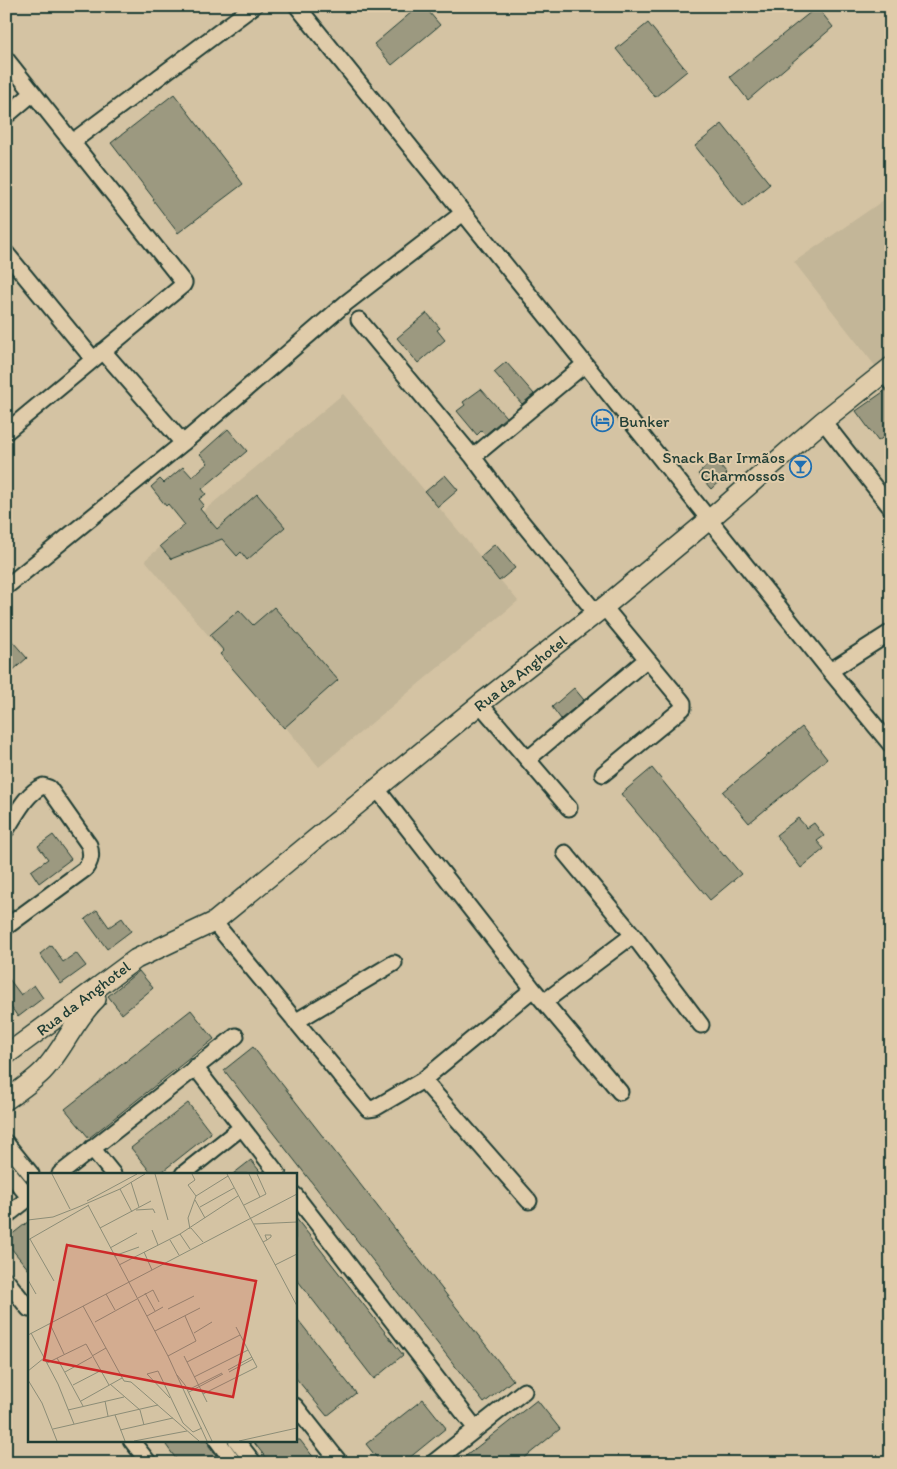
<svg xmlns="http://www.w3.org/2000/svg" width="897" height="1469" font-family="Itim,sans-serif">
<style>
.built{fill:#c3b698}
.building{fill:#9c9980;stroke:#1f3d34}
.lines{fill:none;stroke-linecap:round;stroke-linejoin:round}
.minor-casing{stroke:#1f3d34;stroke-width:19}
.major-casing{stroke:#1f3d34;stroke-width:22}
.minor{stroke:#e0ccaa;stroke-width:15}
.major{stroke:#e0ccaa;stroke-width:19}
.labels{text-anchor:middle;stroke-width:4;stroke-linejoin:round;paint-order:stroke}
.poi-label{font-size:16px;fill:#1f3d34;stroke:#e0ccaa;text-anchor:start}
.street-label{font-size:16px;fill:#1f3d34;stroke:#e0ccaa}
.inset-road{fill:none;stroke:#8c8d77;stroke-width:1}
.view{fill:#cd2929;fill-opacity:0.15;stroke:#cd2929;stroke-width:2.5}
.inset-edge{fill:none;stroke:#1f3d34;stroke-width:2.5}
</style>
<rect width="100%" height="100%" fill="#d4c3a3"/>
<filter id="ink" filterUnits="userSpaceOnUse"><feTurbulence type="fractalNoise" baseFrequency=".02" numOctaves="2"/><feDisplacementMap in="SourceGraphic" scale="10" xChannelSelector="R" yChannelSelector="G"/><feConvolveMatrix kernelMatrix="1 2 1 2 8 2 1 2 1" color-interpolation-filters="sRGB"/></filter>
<g filter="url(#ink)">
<path class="built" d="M891 195V355L876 367 794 262Z
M343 394 518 601 319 767 145 560Z"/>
<path class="building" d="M419 6H424L440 25 392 65 374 44Z
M817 7 833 27 748 100 730 77Z
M648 23 687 71 655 97 616 49Z
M174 94 243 184 178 233 153 200 154 199 111 143Z
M722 124 770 184 743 206 695 146Z
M427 313 440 328 437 330 445 340 418 363 397 338Z
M506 362 534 394 522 404 494 372Z
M481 389 506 417 485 435 481 431 477 435 457 411 465 405 463 402Z
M886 390 891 392V432L878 441 856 411Z
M228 429 247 451 202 489 206 494 199 499 204 505 200 509 217 529 257 494 285 527 247 560 241 552 237 556 222 539 171 559 160 546 185 525 168 504 166 506 151 487 160 479 164 483 183 467 192 477 208 463 200 454Z
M714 459 727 474 711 489 698 474Z
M445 475 458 490 438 507 425 492Z
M495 544 515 568 499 581 480 557Z
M274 607 338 680 284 728 220 654 224 651 210 635 239 610 253 625Z
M6 634 27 658 11 672 6 667Z
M574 688 584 700 561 719 552 707Z
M802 727 827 759 749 823 723 792Z
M652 768 724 856 725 855 741 874 710 900 621 794Z
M798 818 807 828 814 823 824 836 817 841 824 849 801 868 776 835Z
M53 835 71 859 39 883 31 871 48 859 38 846Z
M97 910 109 927 122 918 131 931 107 949 85 919Z
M51 945 63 962 76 953 86 966 61 984 40 954Z
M139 971 153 988 122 1014 108 996Z
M6 975 21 995 34 985 43 998 18 1017 6 1000Z
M191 1010 214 1039 89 1138 65 1109Z
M253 1047 513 1380 484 1403 224 1070Z
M188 1103 211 1133 159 1174H152L131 1148Z
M251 1160 262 1174H233Z
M295 1217 403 1355 374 1379 295 1277Z
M29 1221V1270L6 1242V1239Z
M295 1316 356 1393 327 1416 295 1377Z
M423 1399 446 1428 403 1463H381L366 1444Z
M537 1400 560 1429 518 1463H457Z
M172 1440H208L209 1446 222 1463H179L166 1445Z
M252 1440H300L318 1463H270Z"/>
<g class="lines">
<defs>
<path id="minor" d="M297 6 585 364 830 671 891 745
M6 59 184 283 183 285 6 432
M6 116 33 93
M72 142 254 6
M6 253 93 359
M359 320 473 457 516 515 596 613
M103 351 183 443
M884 372 891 383
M823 421 891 508
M473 457 585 364
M6 587 183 443 346 303 463 213
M830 671 891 632
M480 704 569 808
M528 759 647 659
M603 774 683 708V703L680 699 604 607
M377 789 533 989 620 1092
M6 830C16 815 26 793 43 786L49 788 89 845C92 855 91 861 85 869L6 927
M565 853 633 935 701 1025
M214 922 368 1109 375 1108 423 1080 533 989
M544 1002 633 935
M295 1022 394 963
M195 1067 278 1174
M423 1080 529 1201
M6 1143 31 1174
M92 1148 113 1174
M6 1169 29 1197
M60 1174 236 1036
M183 1174 242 1127
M295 1195 476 1429
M6 1216 29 1198
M6 1280 29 1309
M295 1406 340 1463
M131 1440 149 1463
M217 1440 234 1463
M236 1440 254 1463
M433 1463 524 1391"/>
<path id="major" d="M6 1055 136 959 214 922 480 704 604 607 710 519 823 421 891 367
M6 1100C19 1091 32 1082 43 1071 64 1049 74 1020 96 999"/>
</defs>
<use href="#minor" class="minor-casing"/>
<use href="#major" class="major-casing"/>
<use href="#minor" class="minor"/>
<use href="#major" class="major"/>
</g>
</g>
<defs>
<symbol id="hotel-ring" viewBox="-11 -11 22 22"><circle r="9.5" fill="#e0ccaa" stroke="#1f6fb2" stroke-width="1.5"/><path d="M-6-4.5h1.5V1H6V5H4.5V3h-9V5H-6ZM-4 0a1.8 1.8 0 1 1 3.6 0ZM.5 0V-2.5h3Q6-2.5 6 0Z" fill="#1f6fb2"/></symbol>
<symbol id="bar-ring" viewBox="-11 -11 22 22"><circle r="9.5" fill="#e0ccaa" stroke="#1f6fb2" stroke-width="1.5"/><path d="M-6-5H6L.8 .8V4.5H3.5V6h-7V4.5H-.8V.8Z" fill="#1f6fb2"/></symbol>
</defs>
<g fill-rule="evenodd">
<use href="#hotel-ring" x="590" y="408" width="25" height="25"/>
<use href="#bar-ring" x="788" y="454" width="25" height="25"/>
</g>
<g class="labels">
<g class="poi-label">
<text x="619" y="427">Bunker</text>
<text x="785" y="463" text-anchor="end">Snack Bar Irmãos<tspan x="785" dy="18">Charmossos</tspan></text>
</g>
<g class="street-label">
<text transform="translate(520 673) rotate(-38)" y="6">Rua da Anghotel</text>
<text transform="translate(83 998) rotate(-37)" y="6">Rua da Anghotel</text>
</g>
</g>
<g transform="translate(28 1173)">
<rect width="269" height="269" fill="#d4c3a3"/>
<path class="inset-road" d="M24 1 42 36M127 1 140 47M164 1 167 7 160 12 168 23M199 1 269 133M221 1 232 24M103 9 111 34M92 16 104 39M167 27 177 45M59 28 109 1M60 32 140 183 179 268M216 32 238 21 229 1M172 34 206 15M108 37 125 36 127 40M0 47 25 44 48 35 92 16 117 1M226 51 269 49M72 55 123 28M163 55 175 69M162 56 160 45 168 23 200 3M124 57 130 72M152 61 162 76M2 66 26 108M0 67 61 32M142 67 151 82M235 69 239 67 243 64V62H237L239 67M82 75 109 60M116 79 124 97M86 83 111 74M91 92 152 61 210 23M247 92 269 81M0 107 8 121M117 120 127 138M78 121 87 137M110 125 125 117 131 129M55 133 96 208 103 209 171 268M140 136 166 123M119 143 135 134M67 149 109 126M22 151 36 181M127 158 172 135M3 160 30 211 46 251M166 160 184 149M0 162 269 21M64 183 78 175M140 183 168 168 157 143M156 183 179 229M29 185 55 233M159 189 212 162M19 190 58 171 81 212M200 197 224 184M0 198 16 185M37 199 64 184M201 199 225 186M149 202 157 212 184 268M166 204 220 177M0 207 14 230 29 268M82 211 112 237 116 252M45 212 72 198M160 217 194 200M161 219 195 201M175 221 229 194 208 154M142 225 119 201 130 198 155 250 165 259 174 255M53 228 94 205M77 228 80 243M40 237 96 224M87 242 97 268M25 256 130 232M92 257 145 245M106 268 159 258M211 268 269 255"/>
<path class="view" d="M39 72 228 108 205 224 16 187Z"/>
<rect width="269" height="269" class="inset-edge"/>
</g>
<rect width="897" height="1469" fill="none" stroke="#e0ccaa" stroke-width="25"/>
<rect x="12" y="12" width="872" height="1444" fill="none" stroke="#1f3d34" stroke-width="2" filter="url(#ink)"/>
</svg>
